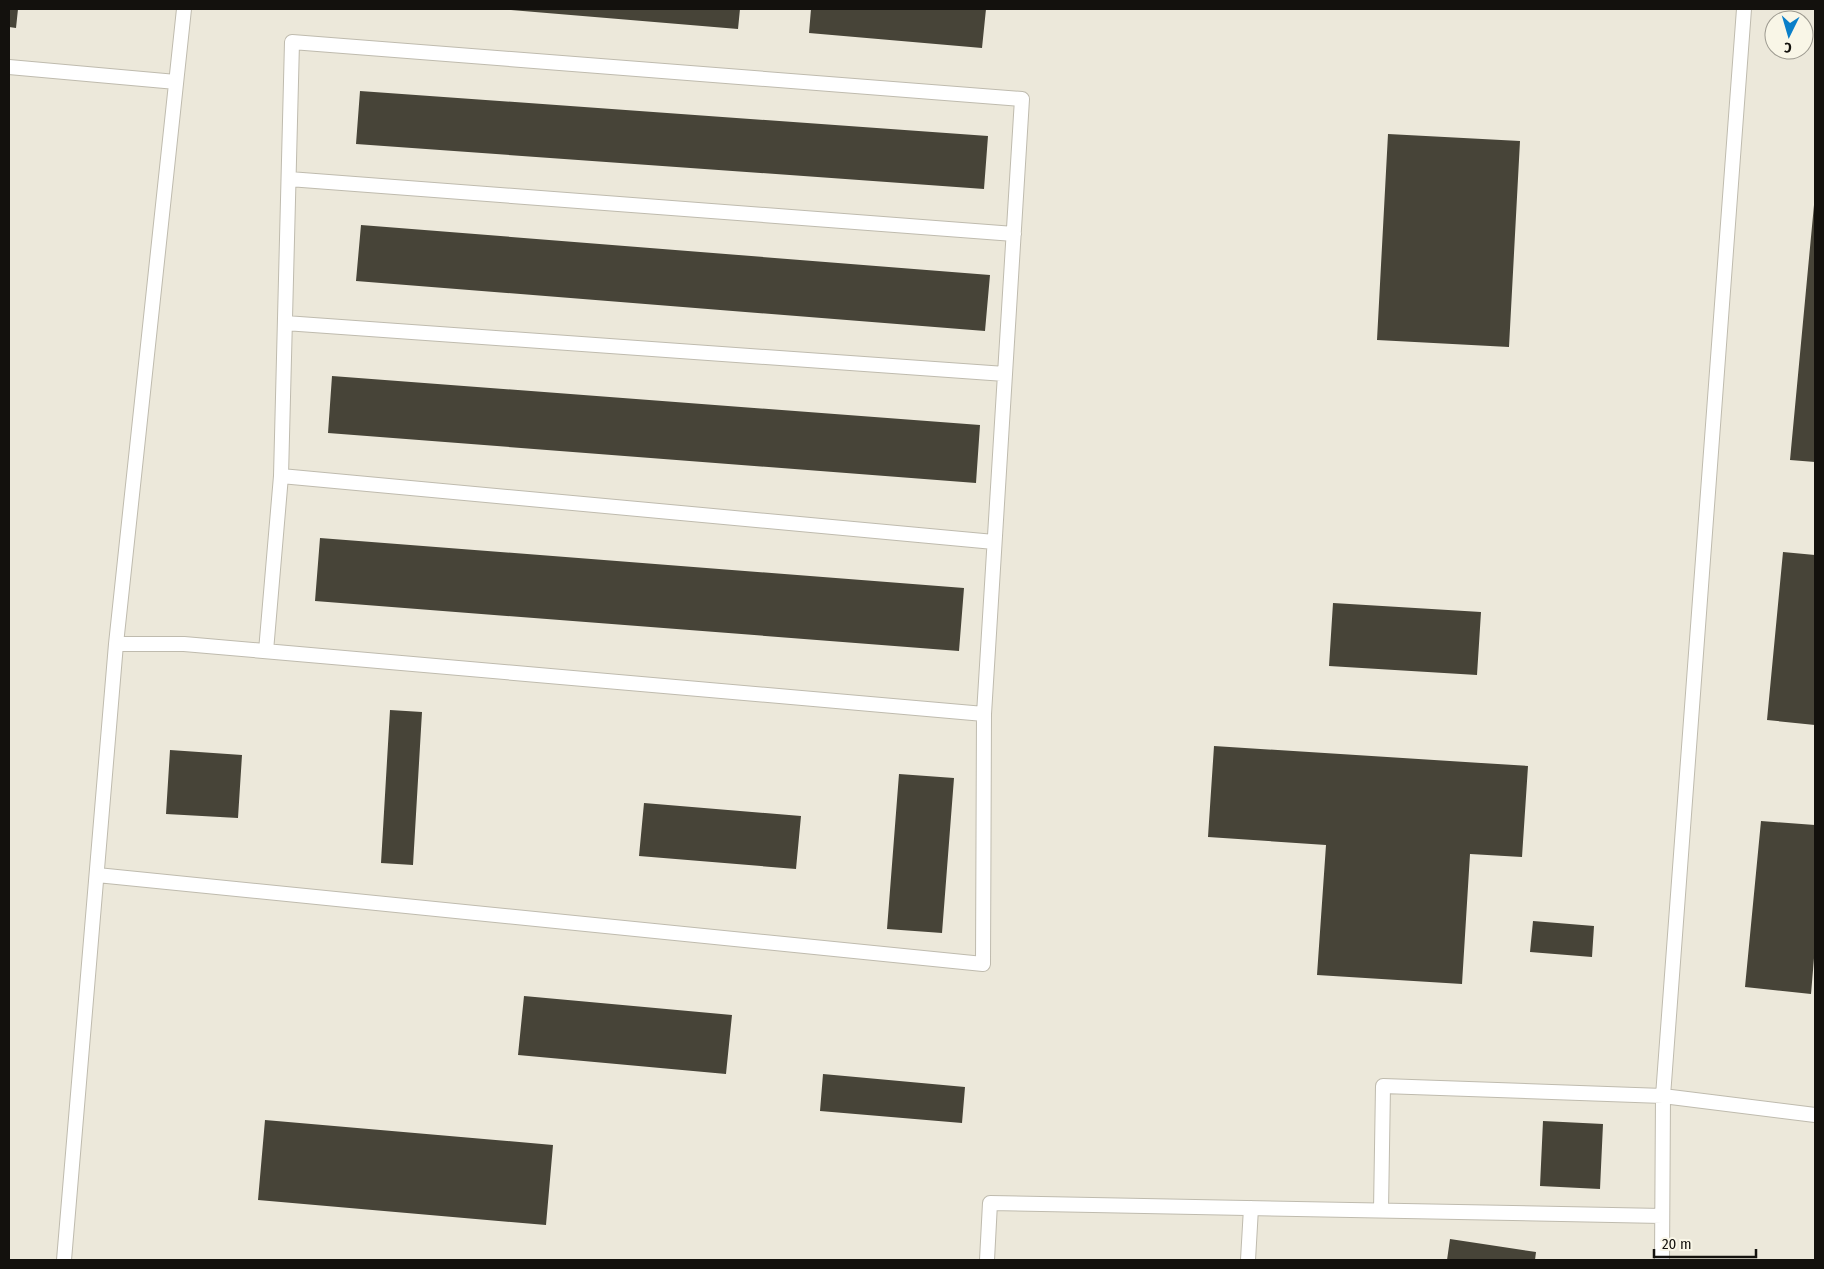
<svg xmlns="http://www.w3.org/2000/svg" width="1824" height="1269" font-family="'Fira Sans Condensed',sans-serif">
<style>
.building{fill:#474438}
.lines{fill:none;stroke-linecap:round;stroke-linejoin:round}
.lane-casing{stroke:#bfbbae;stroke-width:16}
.lane{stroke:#fff;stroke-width:14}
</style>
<rect width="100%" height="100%" fill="#ece8da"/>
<path class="building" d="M9 9H18L16 28 9 27Z
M499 9H740L738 29Z
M811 9H986L982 48 809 33Z
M360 91 988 136 984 189 356 144Z
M1388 134 1520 141 1509 347 1377 340Z
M1814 205H1815V462L1790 460Z
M361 225 990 275 985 331 356 281Z
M332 376 980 425 976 483 328 433Z
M320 538 964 588 959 651 315 601Z
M1783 552 1815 555V725L1767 720Z
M1333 603 1481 612 1477 675 1329 666Z
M390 710 422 712 413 865 381 863Z
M1214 746 1528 766 1522 857 1470 854 1462 984 1317 975 1326 845 1208 837Z
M170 750 242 755 238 818 166 814Z
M899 774 954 778 942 933 887 929Z
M644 803 801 816 796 869 639 856Z
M1761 821 1815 825V946L1811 994 1745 987Z
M1533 921 1594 926 1592 957 1530 952Z
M524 996 732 1015 726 1074 518 1055Z
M823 1074 965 1087 962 1123 820 1111Z
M265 1120 553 1145 546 1225 258 1200Z
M1543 1121 1603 1124 1600 1189 1540 1186Z
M1450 1239 1536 1252 1535 1260H1447Z"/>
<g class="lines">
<defs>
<path id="lane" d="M9 67 176 82
M289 179 1014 234
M285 323 1005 374
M281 476 994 542
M116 644H184L984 714
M97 875 983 964 984 714 1022 99 292 42 281 476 266 651
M1381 1210 1383 1086 1663 1096 1815 1115
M64 1260 116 644 184 9
M987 1260 990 1203 1662 1216
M1248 1260 1251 1208
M1662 1260 1663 1096 1744 9"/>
</defs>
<use href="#lane" class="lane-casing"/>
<use href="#lane" class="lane"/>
</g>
<rect width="1824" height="1269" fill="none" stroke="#13110d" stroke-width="20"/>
<g transform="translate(1789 35) rotate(185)"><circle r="24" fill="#f9f6e7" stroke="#9d9a90"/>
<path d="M0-4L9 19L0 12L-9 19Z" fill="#0a7fc9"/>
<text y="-8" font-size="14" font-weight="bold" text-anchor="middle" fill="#13110d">С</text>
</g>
<path d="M1654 1249v8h102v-8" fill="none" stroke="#13110d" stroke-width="2.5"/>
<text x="1662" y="1249" font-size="15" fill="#13110d" stroke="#f9f6e7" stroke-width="4" paint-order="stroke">20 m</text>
</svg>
